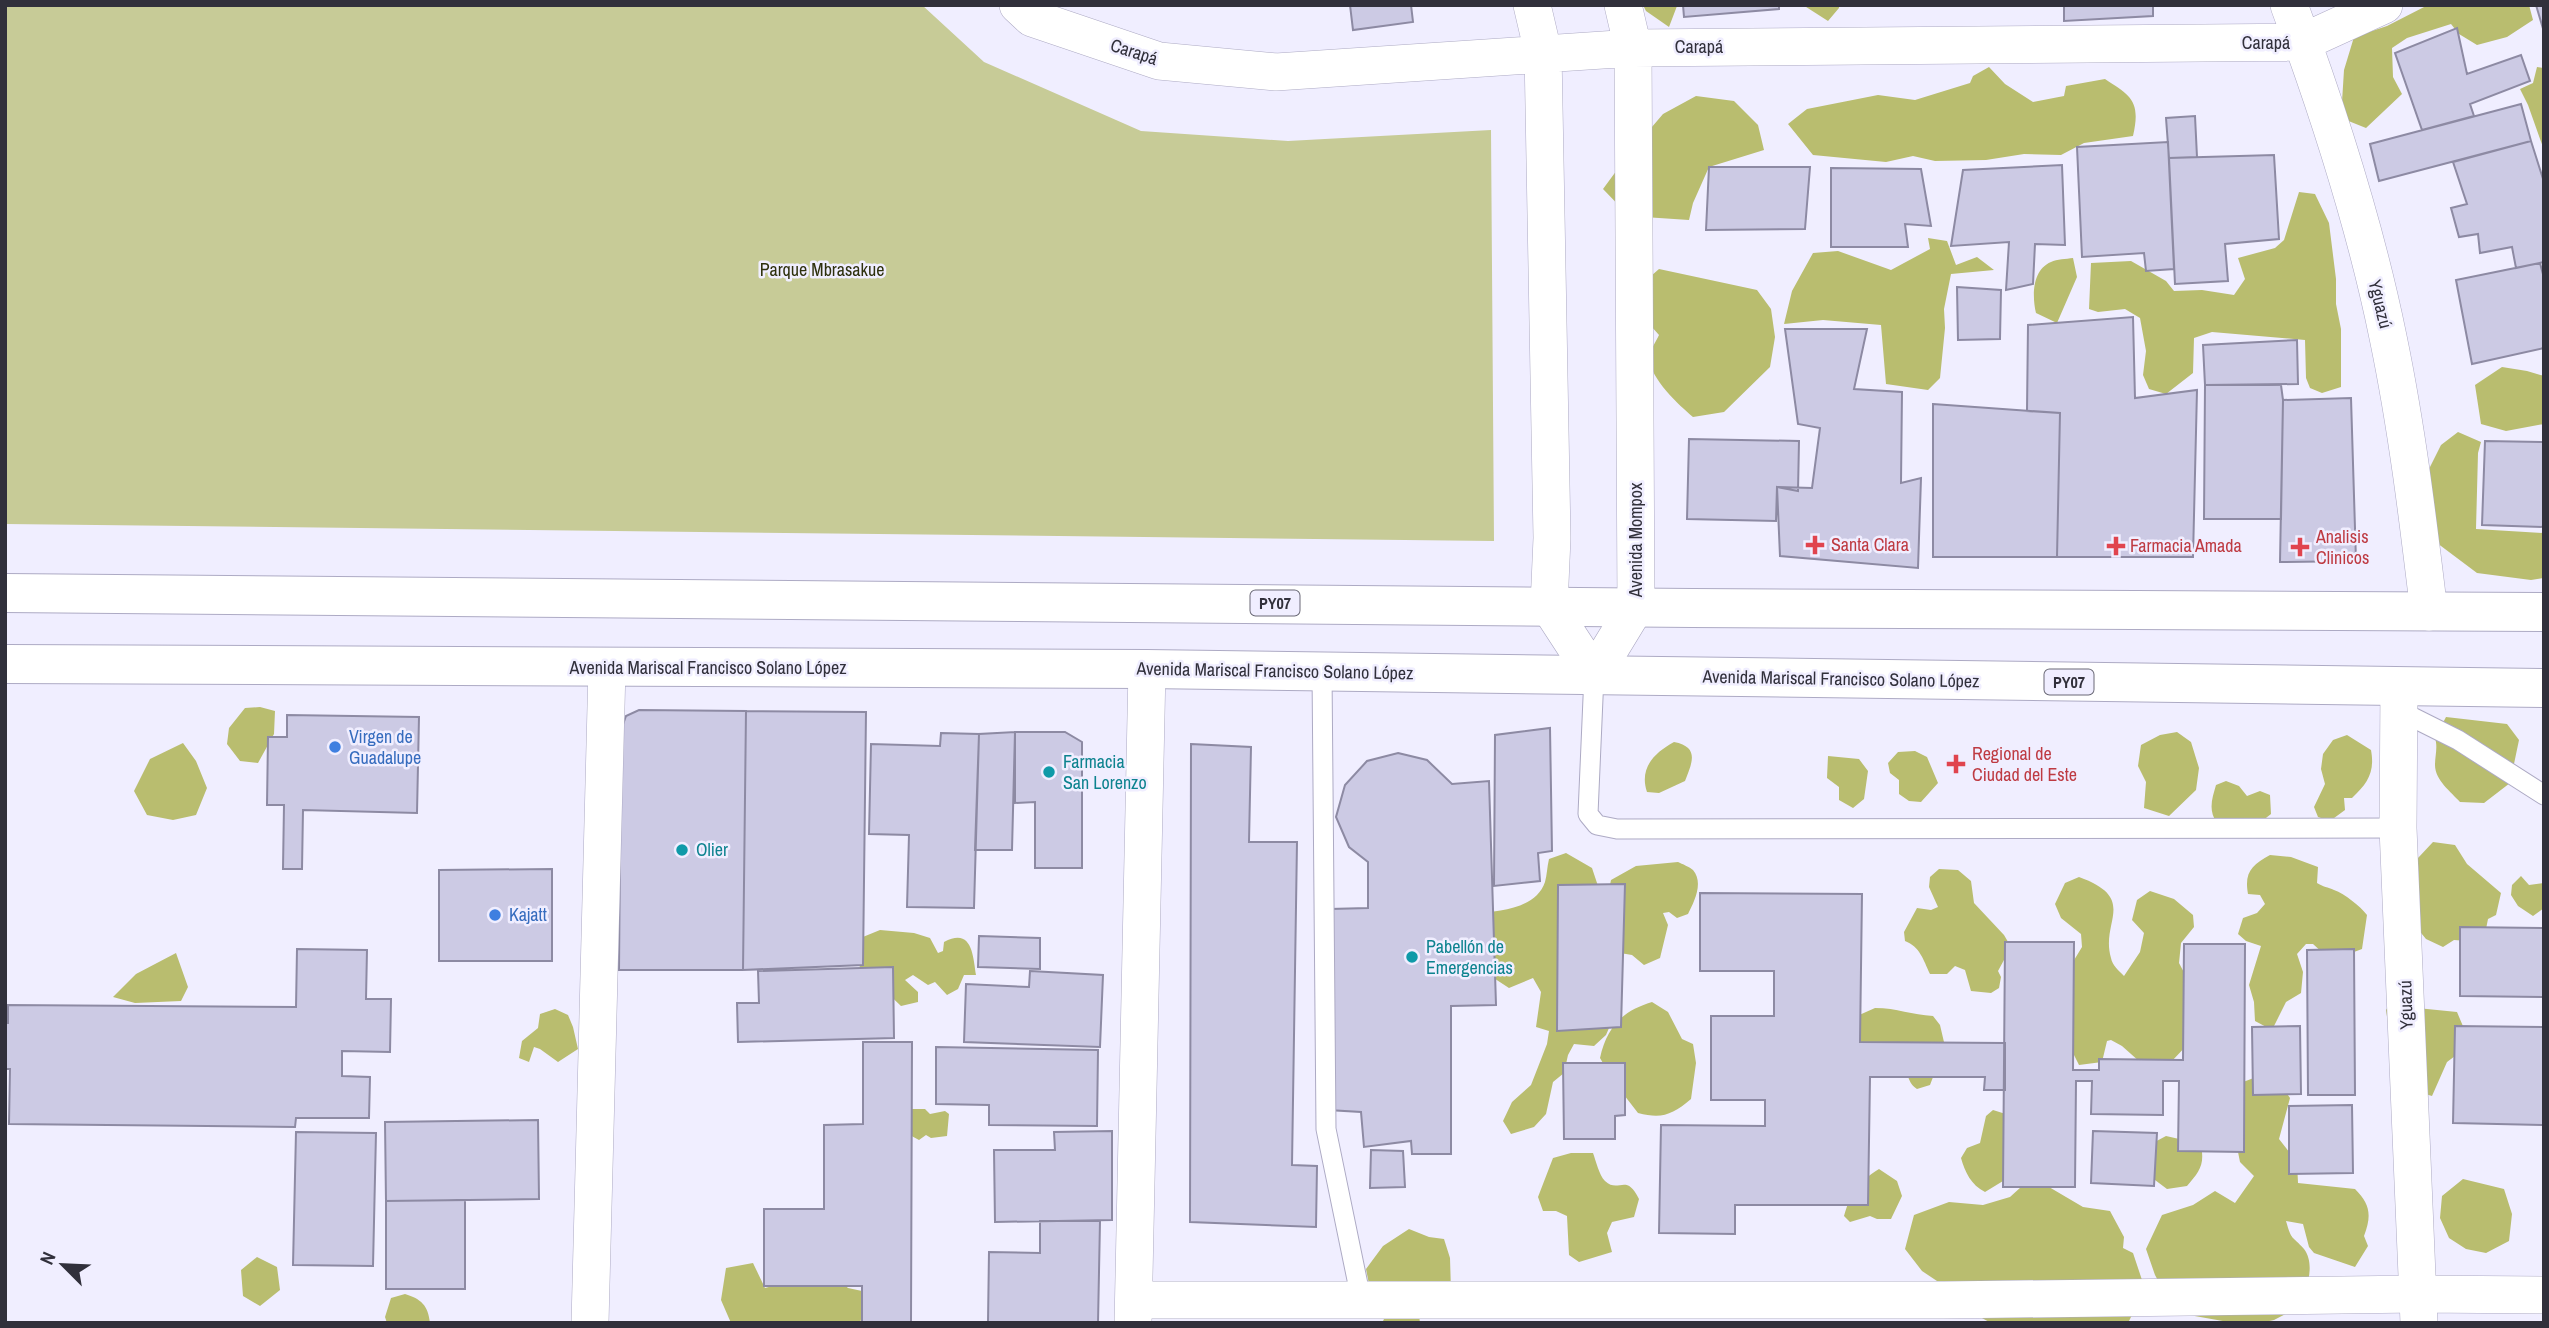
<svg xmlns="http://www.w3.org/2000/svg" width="2549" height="1328" font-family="'Archivo Narrow',sans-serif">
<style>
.green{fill:#c7cb97}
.forest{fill:#b9bd6f}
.building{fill:#cccae4;stroke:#8d8aa3;stroke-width:2}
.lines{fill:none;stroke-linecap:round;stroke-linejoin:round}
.lane-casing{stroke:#adaac4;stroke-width:21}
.street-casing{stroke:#adaac4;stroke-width:38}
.primary-casing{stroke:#adaac4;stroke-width:40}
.lane{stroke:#fff;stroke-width:19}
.street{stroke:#fff;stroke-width:37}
.primary{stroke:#fff;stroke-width:38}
.health-dot{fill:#e0444e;stroke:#f0eeff;stroke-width:2.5}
.shop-dot{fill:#3f7fe0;stroke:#f0eeff;stroke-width:2.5}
.culture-dot{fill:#0f9aa8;stroke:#f0eeff;stroke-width:2.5}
.labels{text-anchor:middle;stroke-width:5;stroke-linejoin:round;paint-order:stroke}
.shield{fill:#f0eeff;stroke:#6a6976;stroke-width:2}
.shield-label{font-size:16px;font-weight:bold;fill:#31303b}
.street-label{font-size:18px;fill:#31303b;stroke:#f0eeff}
.park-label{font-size:18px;fill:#2e300d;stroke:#f0eeff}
.health-label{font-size:18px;fill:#be3a42;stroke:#f0eeff;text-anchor:start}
.shop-label{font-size:18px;fill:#366cbe;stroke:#f0eeff;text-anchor:start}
.culture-label{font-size:18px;fill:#0d838f;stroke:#f0eeff;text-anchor:start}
</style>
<rect width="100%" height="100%" fill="#f0eeff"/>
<path class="green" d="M5 5H922L984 62 1141 131 1288 141 1491 130 1494 541 5 524Z"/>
<path class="forest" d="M1643 5H1677V6L1669 27 1646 11Z
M1803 5H1839V8L1828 21Z
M2428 5H2529L2533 20 2507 37 2477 45 2459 34 2451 24 2407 38 2392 48 2393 77 2402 94 2366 128 2341 118 2344 70 2354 37 2387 26Z
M1989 67 2005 84 2033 102 2064 96 2066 86 2105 79C2131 96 2141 101 2133 136L2084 143 2061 155 2024 154 1986 160 1935 161 1913 156 1886 162 1813 155 1788 124 1807 109 1878 95 1915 100 1970 83 1973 76Z
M2537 67 2544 68V150L2528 105 2520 89 2533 83Z
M1696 96 1734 101 1758 125 1764 150 1709 167 1693 203 1689 220 1629 216 1603 189 1628 155 1663 114Z
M2299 192 2315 194 2329 223 2336 279V304L2341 329V387L2322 393 2310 388 2306 378 2305 340 2212 332 2194 338 2193 373 2166 394 2149 389 2143 375 2146 351 2140 318 2125 309 2098 312 2089 309 2091 263 2131 261 2166 281 2174 291 2202 290 2234 295 2245 279 2238 258 2275 248 2284 240Z
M1928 238 1947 241 1956 265 1977 257 1994 270 1951 274 1944 309 1945 328 1940 378 1928 390 1886 384 1881 325 1823 320 1784 324 1792 291 1813 253 1838 251 1891 270 1930 249Z
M2073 258 2077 277 2057 323 2036 313C2032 296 2032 270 2051 262 2057 259 2066 259 2073 258Z
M1659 269 1757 290 1771 309 1775 337 1770 367 1724 412 1693 417C1679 405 1646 375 1650 355 1651 348 1656 342 1659 335L1626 298Z
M2502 367 2527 371 2544 376V424L2506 431 2481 424 2475 385Z
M2458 432 2481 442 2478 453 2476 529 2544 533V578L2531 580 2477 573 2437 543 2428 471 2441 445Z
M260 707 275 711 274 734 258 763 240 761 227 744 229 728 245 708Z
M2446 717 2507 724 2519 740 2510 783 2484 803 2460 802C2451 792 2435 780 2435 765 2435 756 2438 747 2435 738Z
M2177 732 2191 742 2199 768 2196 790 2169 816 2144 808 2146 782 2138 766 2141 745 2160 735Z
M2347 735 2371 750C2375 772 2368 783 2352 798H2344L2345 810 2330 821 2318 817 2314 807 2325 784 2321 769 2323 754 2333 740Z
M1674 742C1700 747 1692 763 1685 781L1659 793 1647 792C1639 768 1654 753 1674 742Z
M183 743 196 761 207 788 196 815 173 820 147 815 134 791 150 759Z
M1915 751 1927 757 1938 783 1921 802 1909 801 1899 794V780L1890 773 1888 763 1898 752Z
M1828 756 1859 759 1868 771 1864 799 1853 808 1839 800V787L1827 778Z
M2226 781 2239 786 2247 796 2260 791 2270 795 2271 814 2257 825 2217 823C2208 810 2212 799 2216 785Z
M2433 842 2455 845 2467 864 2501 893 2496 915 2488 919 2486 929 2468 941 2454 940 2443 947 2426 939 2417 928 2418 858Z
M1566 853 1592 868 1600 892 1618 1007 1606 1035 1594 1046 1574 1044 1568 1055 1564 1073 1553 1082 1546 1114 1534 1127 1511 1134 1503 1121 1512 1102 1531 1085 1547 1044 1549 1031 1536 1027 1541 992 1533 978 1509 988 1486 973 1475 914C1499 911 1536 909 1545 882 1547 875 1547 867 1549 859Z
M2270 855 2291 857 2318 867 2317 883C2323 887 2328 887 2334 890 2345 894 2360 906 2367 915L2362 949 2346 955 2324 954 2313 944H2306L2297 954 2303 972 2301 993 2286 1002 2272 1030 2255 1021 2254 1002 2249 985 2261 946 2246 941 2238 934 2243 918 2257 913 2265 904 2260 895 2248 894C2244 872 2252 865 2270 855Z
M1678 862C1682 864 1690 867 1693 870 1704 883 1694 902 1688 914L1677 918 1669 912 1663 913 1668 925 1660 958 1644 965 1632 955 1620 953 1608 895 1611 880 1636 866Z
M1939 869 1958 870 1971 881 1974 903 2004 935 2011 947 1998 971 2001 977 1999 988 1991 993 1971 991 1965 970 1955 966 1947 974H1930C1923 959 1920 947 1905 941L1904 932 1917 908 1931 910 1938 907 1929 887 1930 877Z
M2521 876 2529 885 2544 883V908L2533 916 2518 906 2511 895 2512 885Z
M2079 877C2139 899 2100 921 2111 958 2112 965 2119 971 2124 976L2140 952 2144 933 2132 920 2137 900 2150 891 2174 899 2193 915 2194 927 2181 943 2179 963 2188 980V1044L2171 1062H2140L2122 1046 2111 1040 2107 1041 2102 1062 2079 1065 2069 1045 2065 975 2082 947 2081 934 2061 918 2055 904 2065 883Z
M880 930 914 933 930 938 938 953 943 951 944 942C972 927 973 955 976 975H964L958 989 947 995 935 982 928 985 913 975 905 980 918 992V1002L901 1006 855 962 858 939Z
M176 953 188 987 181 1001 135 1003 113 997 136 974Z
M2394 997 2417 1008 2457 1012 2465 1031 2459 1053 2447 1062 2432 1096 2422 1093 2389 1030 2386 1010Z
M1652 1002 1668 1012 1682 1039 1693 1044 1696 1063 1691 1099C1672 1115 1662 1119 1638 1113L1614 1082 1600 1058C1607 1027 1622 1011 1652 1002Z
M1875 1008C1897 1008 1912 1015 1933 1016L1940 1025 1947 1055 1938 1064 1930 1085 1917 1089C1909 1084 1909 1077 1905 1070 1896 1054 1871 1045 1854 1040L1857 1016Z
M555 1009 568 1015 573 1027 578 1049 558 1062 540 1049 534 1047 529 1062 519 1058 522 1041 538 1028 540 1014Z
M2264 1074 2283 1088 2290 1098 2279 1139 2297 1162 2298 1183 2355 1189C2370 1204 2372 1215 2364 1236L2368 1246 2355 1267 2314 1253 2309 1247 2303 1224 2286 1221C2292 1242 2292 1235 2304 1249 2316 1265 2306 1289 2301 1306L2274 1320 2260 1323H2234L2189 1315 2168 1299 2155 1275 2146 1249 2162 1215 2193 1205 2215 1191 2235 1203 2254 1176 2240 1162 2236 1142 2238 1084Z
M911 1109H925L930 1114 945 1111 949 1114 947 1136 931 1138 926 1135 919 1140 906 1133Z
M1993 1110 2012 1116 2003 1181 1985 1192C1971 1185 1965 1172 1961 1158L1967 1148 1980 1143 1986 1116Z
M2166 1136 2188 1141 2201 1146C2205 1165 2199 1172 2187 1186L2167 1189 2147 1174 2151 1144Z
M1571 1153H1593C1596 1161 1599 1175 1605 1181 1619 1194 1626 1172 1639 1199L1634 1217 1612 1222 1607 1233 1612 1252 1579 1262 1569 1255 1567 1216 1556 1211H1543L1538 1197 1553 1158Z
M1879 1169 1897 1181 1902 1196 1891 1219H1877L1870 1216 1850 1222 1844 1216C1851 1192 1857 1183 1879 1169Z
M2032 1177 2083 1207 2110 1211 2124 1237 2123 1248 2133 1253 2145 1289 2129 1321 1991 1323 1971 1312 1949 1289 1922 1271 1905 1249 1914 1215 1949 1202 1983 1205 2010 1197Z
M2463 1179 2504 1189 2512 1214 2509 1241 2486 1253 2466 1249 2449 1238 2440 1218 2442 1196Z
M1409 1229 1429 1237 1444 1239 1450 1258 1451 1291 1419 1315 1420 1323H1382L1384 1319 1369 1284 1366 1269 1383 1246Z
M257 1257 277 1267 280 1290 260 1306 243 1296 241 1270Z
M753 1263 765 1288 829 1271 848 1288 862 1291 863 1312 860 1323H731L721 1300 726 1268Z
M405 1294C421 1299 428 1305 430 1323H387L385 1317 391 1298Z"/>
<path class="building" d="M1350 5H1411L1413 22 1353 30Z
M1683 5H1779V9L1684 17Z
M2064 5H2153V16L2064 21Z
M2536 5H2544V32Z
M2457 28 2467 74 2521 55 2530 81 2470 104 2474 116 2422 130 2395 53Z
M2521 104 2531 141 2379 181 2370 144Z
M2195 116 2197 157 2169 158 2166 118Z
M2531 141 2544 182V262L2516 268 2512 247 2480 253 2478 234 2459 237 2451 208 2467 204 2453 162Z
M2168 142 2174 269 2146 271 2144 253 2082 257 2077 147Z
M2274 155 2279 239 2225 244 2228 281 2175 284 2169 158Z
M2062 165 2065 245 2035 244 2033 284 2006 290 2009 242 1951 246 1963 170Z
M1709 167H1810L1805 229 1706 230Z
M1831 168 1921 169 1931 226 1905 224 1908 247H1831Z
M2540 263 2544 278V348L2472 364 2456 280Z
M1957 287 2001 290 2000 339 1958 340Z
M2133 317 2135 398 2197 390 2193 557H2057L2060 413 2027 411 2028 325Z
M1785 329H1867L1854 389 1902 392 1901 483 1921 478 1918 568 1780 556 1777 487 1812 488 1820 428 1798 424Z
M2297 340 2298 384 2205 385 2203 345Z
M2205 385H2281L2283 400 2281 519H2204Z
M2351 398 2356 561 2280 562 2283 400Z
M1933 404 2060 413 2057 557H1933Z
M1689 439 1799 441 1798 491 1777 487 1776 521 1687 519Z
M2485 441 2544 442V527L2482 525Z
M639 710 746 711 743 970H619L621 730 626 716Z
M746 711 866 712 863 965 743 970Z
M287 715 419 717 417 813 303 810 302 869H283L284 805H267L268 737H287Z
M1550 728 1552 851 1538 853 1540 881 1494 886 1495 735Z
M1015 732H1065L1082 742V868H1035V802L1015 803Z
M1015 732 1012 850H975L979 734Z
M941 733 979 734 974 908 907 907 909 835 869 834 871 744 940 746Z
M1191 744 1251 747 1249 842H1297L1292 1165 1317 1166 1316 1227 1190 1222Z
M1398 753 1427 760 1452 784 1489 781 1496 1005 1451 1006V1154H1412L1411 1141 1364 1147 1361 1112 1328 1110 1330 909 1368 908V862L1349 847 1336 817 1345 785 1367 761Z
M552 869V961H439V870Z
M1625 884 1621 1027 1557 1031 1558 885Z
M1700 893 1862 894 1860 1042 2005 1043V1090H1984L1985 1077H1870L1868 1205H1735V1234L1659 1233 1661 1125 1765 1126V1100H1711V1016H1774V971H1700Z
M2460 927 2544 928V997L2460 996Z
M979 936 1040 938V969L978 967Z
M2005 942H2074L2073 1070H2099V1059L2183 1060 2184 944H2245L2244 1152 2178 1151 2179 1081H2163V1115L2091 1114 2092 1081H2076L2075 1187H2003Z
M297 949 367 950 366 999H391L390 1052 342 1051V1076L370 1077 369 1118H296L295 1127 9 1124 10 1069H5V1023H8V1005L296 1007Z
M2354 949 2355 1095H2308L2307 950Z
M893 967 894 1038 738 1042 737 1003H759L758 971Z
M1030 971 1103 975 1100 1047 964 1042 966 984 1029 987Z
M2300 1026 2301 1094 2253 1095 2252 1027Z
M2455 1026 2544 1027V1125L2453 1123Z
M863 1042H912L911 1323H862V1286H764V1209H824V1125L863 1124Z
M936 1047 1098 1050 1097 1126 989 1125V1105L936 1104Z
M1563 1063H1625V1115L1615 1116V1139H1564Z
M2352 1105 2353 1173 2289 1174V1106Z
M538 1120 539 1199 386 1201 385 1122Z
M1112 1131V1220L995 1222 994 1150H1055L1054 1132Z
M2093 1131 2157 1133 2154 1186 2091 1183Z
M296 1132 376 1133 373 1266 293 1265Z
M1371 1150 1403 1151 1405 1187 1370 1188Z
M465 1200V1289H386V1201Z
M1040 1221H1100L1098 1323 988 1322 989 1252 1040 1253Z"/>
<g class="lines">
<defs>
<path id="lane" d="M1322 671 1326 1129 1361 1299
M1594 675 1588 814 1597 825 1617 829 2398 828
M2398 710 2458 740 2544 795"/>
<path id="street" d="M1018 5 1032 18 1159 61 1276 72 1633 48 2303 42 2384 5
M1532 5 1543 52 1552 538 1549 606 1594 675 1636 606 1633 48 1623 5
M2289 5C2329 113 2365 224 2388 337 2407 428 2418 520 2429 612
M2399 687 2398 828 2419 1323
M1134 1300H1944L2418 1294 2544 1295
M590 1323 607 668
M1133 1323 1147 669"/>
<path id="primary" d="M5 593 1692 608 2544 612
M5 664 1147 669 2544 688"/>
</defs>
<use href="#lane" class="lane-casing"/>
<use href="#street" class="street-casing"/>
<use href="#primary" class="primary-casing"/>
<use href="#lane" class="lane"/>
<use href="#street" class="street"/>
<use href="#primary" class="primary"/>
</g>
<g class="health-dot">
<path d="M1811.5 534.5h7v7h7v7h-7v7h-7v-7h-7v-7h7z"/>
<path d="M2112.5 535.5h7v7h7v7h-7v7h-7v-7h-7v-7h7z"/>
<path d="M2296.5 536.5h7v7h7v7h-7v7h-7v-7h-7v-7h7z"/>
<path d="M1952.5 753.5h7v7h7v7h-7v7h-7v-7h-7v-7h7z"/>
</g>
<g class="shop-dot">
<circle cx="335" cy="747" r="7"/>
<circle cx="495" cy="915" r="7"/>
</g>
<g class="culture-dot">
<circle cx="1049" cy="772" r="7"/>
<circle cx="682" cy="850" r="7"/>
<circle cx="1412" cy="957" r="7"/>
</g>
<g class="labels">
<g class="shield">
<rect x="1250.5" y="590.5" width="49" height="25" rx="5"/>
<rect x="2044.5" y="669.5" width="49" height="25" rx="5"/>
</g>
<g class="shield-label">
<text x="1275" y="609">PY07</text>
<text x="2069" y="688">PY07</text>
</g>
<g class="street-label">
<text x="2266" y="49">Carapá</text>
<text x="1699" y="53">Carapá</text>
<text transform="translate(1134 52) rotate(18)" y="6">Carapá</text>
<text transform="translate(2380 304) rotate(76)" y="6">Yguazú</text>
<text transform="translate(1636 540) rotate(-90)" y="6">Avenida Mompox</text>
<text x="708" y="674">Avenida Mariscal Francisco Solano López</text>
<text transform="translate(1275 671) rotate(1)" y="6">Avenida Mariscal Francisco Solano López</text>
<text transform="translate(1841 679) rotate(1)" y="6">Avenida Mariscal Francisco Solano López</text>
<text transform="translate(2406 1005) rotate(-92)" y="6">Yguazú</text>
</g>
<g class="park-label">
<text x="822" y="276">Parque Mbrasakue</text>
</g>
<g class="health-label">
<text x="2316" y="543">Analisis<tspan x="2316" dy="21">Clinicos</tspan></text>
<text x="1831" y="551">Santa Clara</text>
<text x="2130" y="552">Farmacia Amada</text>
<text x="1972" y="760">Regional de<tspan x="1972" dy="21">Ciudad del Este</tspan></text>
</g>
<g class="shop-label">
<text x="349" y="743">Virgen de<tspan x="349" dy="21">Guadalupe</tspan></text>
<text x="509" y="921">Kajatt</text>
</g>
<g class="culture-label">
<text x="1063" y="768">Farmacia<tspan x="1063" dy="21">San Lorenzo</tspan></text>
<text x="696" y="856">Olier</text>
<text x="1426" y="953">Pabellón de<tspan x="1426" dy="21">Emergencias</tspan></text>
</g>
</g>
<rect width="2549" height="1328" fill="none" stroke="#31303b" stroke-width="14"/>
<g transform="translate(63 1265) rotate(294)" stroke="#f0eeff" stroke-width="5" paint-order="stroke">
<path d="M0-5L12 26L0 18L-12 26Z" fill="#31303b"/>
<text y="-10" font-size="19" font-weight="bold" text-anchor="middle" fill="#31303b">N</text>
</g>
</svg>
